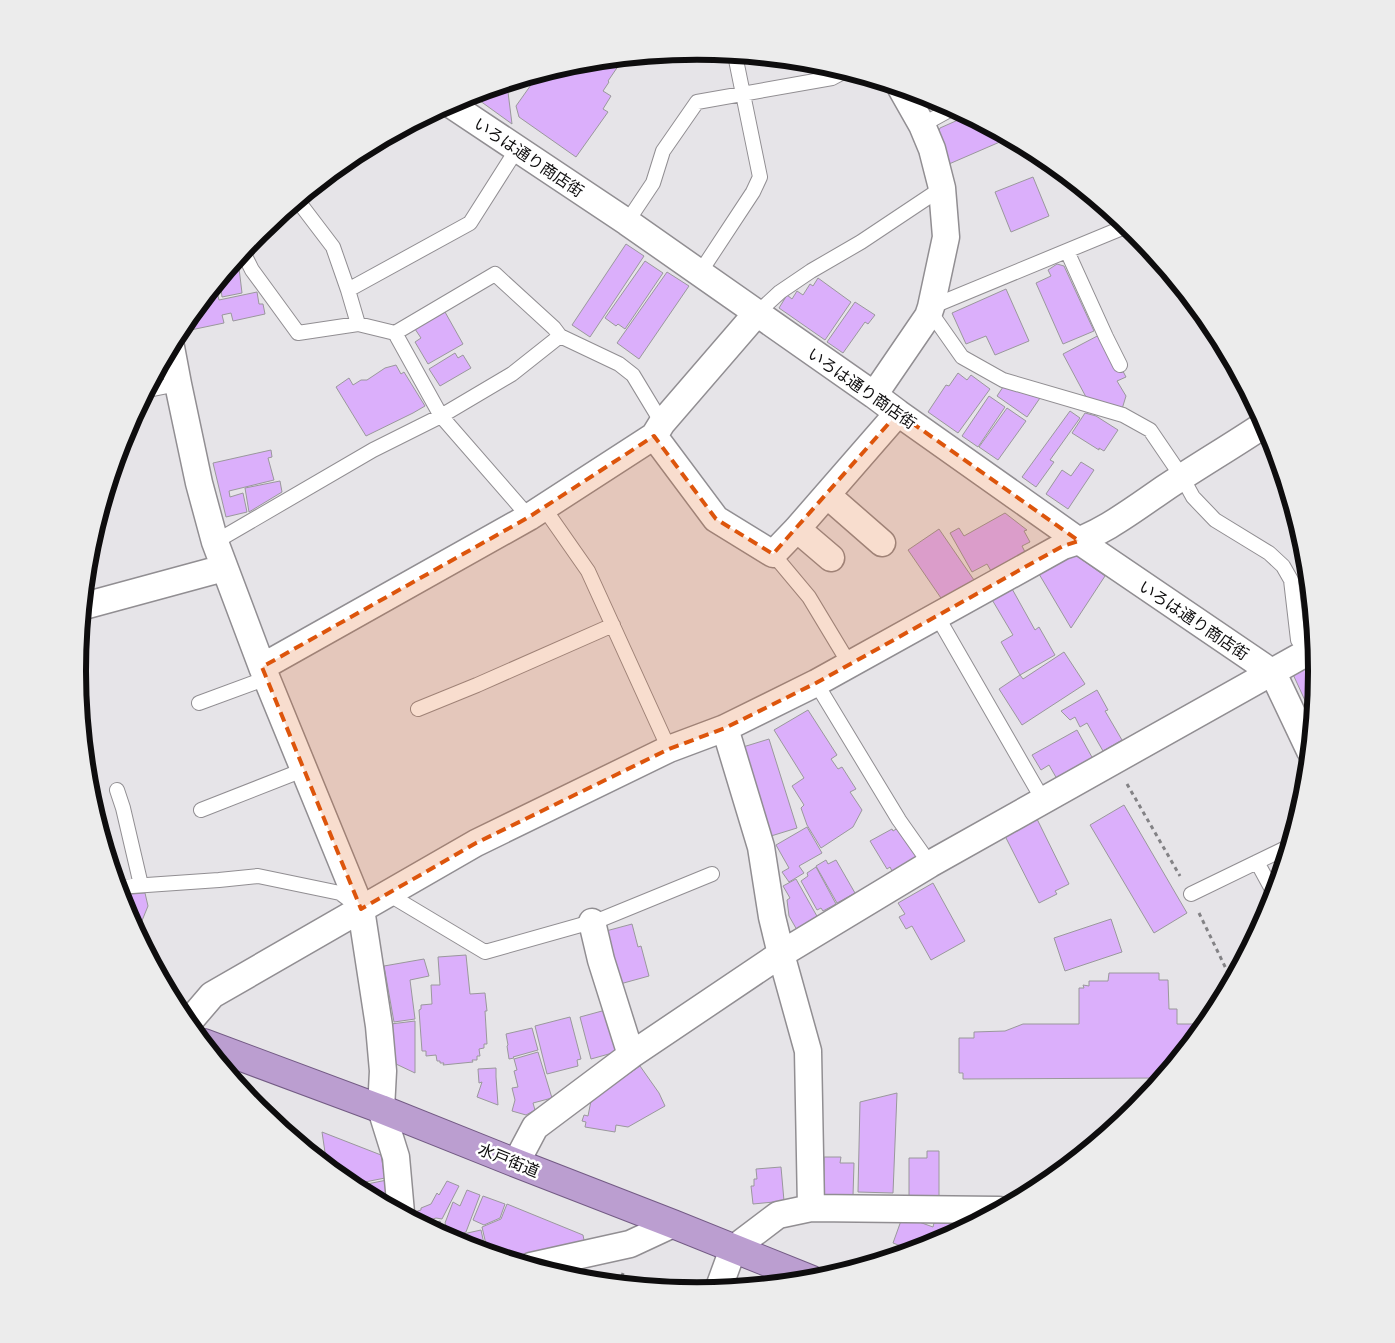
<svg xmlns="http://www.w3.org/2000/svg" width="1395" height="1343" font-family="Poppins,'Noto Sans JP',sans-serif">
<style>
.building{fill:#dbaffb;stroke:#9a989c}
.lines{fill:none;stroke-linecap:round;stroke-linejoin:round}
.service-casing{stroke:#918e92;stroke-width:16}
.minor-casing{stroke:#918e92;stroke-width:29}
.trunk-casing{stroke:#735b84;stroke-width:30}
.path{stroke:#838285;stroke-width:3;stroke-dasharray:4 4;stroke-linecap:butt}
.service{stroke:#fff;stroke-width:14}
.minor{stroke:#fff;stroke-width:26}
.trunk{stroke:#bb9ed0;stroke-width:28}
.marked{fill:#dd550c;fill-opacity:0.2;stroke:#dd550c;stroke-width:4;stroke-dasharray:10 6;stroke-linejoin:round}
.labels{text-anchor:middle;stroke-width:5;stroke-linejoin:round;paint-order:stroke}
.street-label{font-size:16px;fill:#0e0d0e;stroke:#fff}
.rim{fill:none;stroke:#0e0d0e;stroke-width:6}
</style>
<rect width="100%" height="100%" fill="#e6e4e8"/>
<path class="building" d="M623 59 608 81 609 82 603 91 611 96 603 109 608 112 576 157 519 117 516 106 538 75 577 63Z
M507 84 512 124 476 98 479 93Z
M967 116 1009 138 949 164 937 135 940 128Z
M1033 177 1049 216 1011 232 995 192Z
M626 244 644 256 590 337 572 325Z
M236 261 239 268 242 293 222 297 221 289 211 291Z
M645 261 663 273 625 329 618 324 616 326 605 318Z
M1057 264 1064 266 1094 331 1063 344 1036 283 1051 276 1048 270Z
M667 272 689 286 639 359 617 343Z
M818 278 851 302 825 340 779 308 787 295 792 299 797 291 803 295 810 284 813 286Z
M1006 289 1029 341 995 355 986 336 966 344 952 313Z
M217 292 219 300 257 292 259 304H263L265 314 233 321 231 313 222 315 224 323 186 331 185 323 209 294Z
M855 302 875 315 868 324 865 322 843 353 827 342Z
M1196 306 1213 327 1225 349 1223 350 1208 325 1203 327 1193 308Z
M445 312 463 344 428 364 415 342 421 338 415 329Z
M1103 333 1126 377 1117 381 1126 396 1122 409 1086 397 1063 354Z
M455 353 458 358 463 355 471 368 440 386 429 369Z
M163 362 166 379 153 381Z
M396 365 401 374 404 372 425 406 413 413 366 436 336 387 349 378 353 385 361 380H367L385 368Z
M958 373 967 380 971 375 990 389 958 433 928 412 946 385 949 386Z
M1003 387 1040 398 1027 417 997 396Z
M989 396 1005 407 978 447 962 436Z
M1007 408 1026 421 998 460 979 447Z
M1070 411 1080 418 1050 460 1054 462 1036 487 1022 477Z
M1085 413 1096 416 1118 430 1104 451 1099 448V450L1072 433Z
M271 450 272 457 268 458 274 480 229 491 230 497 243 493 247 512 226 517 213 463Z
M1081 462 1094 470 1068 509 1046 494 1062 470 1071 476Z
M280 481 282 492 249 512 245 488Z
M1005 513 1027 530 1024 531 1030 542 1022 546 1025 552 991 571 987 564 972 572 950 533 959 528 964 536Z
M939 529 974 580 943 601 908 550Z
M1074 554 1105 576 1071 628 1039 574Z
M1011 587 1035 630 1039 627 1055 655 1020 675 1001 642 1013 635 991 598Z
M1064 652 1085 684 1022 725 999 689 1020 675 1023 679Z
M1317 663 1318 672 1315 704 1308 707 1291 670Z
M1097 690 1108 710 1105 711 1122 740 1103 751 1087 723 1080 727 1075 717 1070 720 1061 711Z
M1314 706 1313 720 1308 709Z
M808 710 837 755 831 759 838 769 842 767 856 789 850 792 862 810 853 827 821 848 807 825 801 808 804 805 792 786 804 778 774 730Z
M1077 730 1093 759 1057 779 1049 765 1041 770 1032 755Z
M769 739 797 828 771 836 743 747Z
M1124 805 1187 913 1154 933 1090 825Z
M1037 819 1069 884 1055 891 1057 894 1039 903 1005 836Z
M901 826 918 856 892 871 890 867 887 869 870 841 892 829 893 831Z
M807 827 822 853 799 866 804 873 789 882 782 872 789 868 776 845Z
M826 860 828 864 836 860 855 893 837 903 816 866Z
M816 867 836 904 823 911 821 908 817 910 801 881 808 876 807 873Z
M796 879 818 918 797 930 789 916 787 900 790 898 783 886Z
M933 883 965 941 931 960 912 926 906 929 899 917 905 914 898 903Z
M145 893 148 906 137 933 124 909 120 895Z
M1111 919 1122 952 1065 971 1054 938Z
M632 924 638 947 641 946 649 976 620 984 606 931Z
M466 955 470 994 485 993 487 1011H485L487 1044H484V1048L479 1049 480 1056H477V1060H472L473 1062 443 1065 444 1063H440V1061H437L436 1055 426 1056V1051H422L419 1010 421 1009V1005L432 1004 431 985H440L438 957Z
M424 959 429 976 410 980 415 1019 394 1022 384 966Z
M1109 973H1159V980H1168L1169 1009H1177V1024H1207L1160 1081V1078L963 1079V1073H959V1038H974V1032L1005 1031 1023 1024H1079V988H1084L1083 985 1089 986V981H1108Z
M613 1008 616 1052 591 1059 580 1017Z
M570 1017 581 1059 577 1060 578 1066 547 1074 535 1026Z
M415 1021V1073L396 1064 391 1024Z
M532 1028 538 1050 513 1057 514 1058 509 1059 507 1046 508 1045 506 1034Z
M538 1052 552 1098 533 1103 535 1110 526 1115 512 1111 515 1100 512 1088 518 1087 514 1071 517 1070 514 1059Z
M640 1066 659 1093 665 1106 628 1127 616 1125 615 1132 585 1127 586 1122 582 1121 584 1115 588 1116 592 1096 604 1091Z
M496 1068V1077L498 1105 477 1097 482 1082 479 1083 478 1069Z
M897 1093 893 1193 858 1192 860 1102Z
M322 1132 381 1155 385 1178 350 1185 327 1166Z
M927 1151H939V1196H909V1158H927Z
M824 1157H841L840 1163H854L853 1196H824Z
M781 1167 784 1201 753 1204 751 1186H754V1179H757L756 1169Z
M387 1180 389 1204 386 1205 352 1187Z
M447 1181 459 1186 442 1219 436 1218 421 1223 413 1219 411 1213 421 1210V1208L431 1204 437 1193 439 1195Z
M467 1190 480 1195 466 1232 460 1234 447 1228 445 1223 453 1202 460 1206Z
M483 1196 505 1204 500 1218 484 1225 473 1220Z
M507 1204 583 1235 585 1245 511 1260 488 1253 482 1227 501 1219Z
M902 1218H908L933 1227 934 1223 960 1220 978 1221 935 1245 914 1251 893 1243Z
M440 1221 445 1237 425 1226Z
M481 1230 486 1253 466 1246 463 1234Z
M575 1274 576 1280 564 1276Z"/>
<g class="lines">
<defs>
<path id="service" d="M922 125 953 108
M298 201 333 247 348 290 358 324
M627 222 653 183 663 151 697 102 832 78 845 71
M1067 251 1106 337 1120 365
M243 252 252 270 298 333 358 324 395 333 441 416 529 517
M699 274 753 192 760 177 735 55
M348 290 470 223 517 149
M931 307 1127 226
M756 314 780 292 811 271 861 242 942 188
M928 316 936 320 962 357 1003 380 1123 415 1150 430 1182 477 1193 497 1215 520 1269 553 1283 566 1291 580 1298 640 1308 652
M395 333 495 274 554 328 560 336
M148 390 178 384
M544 508 588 571 669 749
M215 542 373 450 441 416 512 374 560 336 619 364 633 375 662 423
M773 554 809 597 850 665
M937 616 1043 800
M816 683 899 820 930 864
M199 703 267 678
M418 709 477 685 613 625
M117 790 123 808 141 885
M201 810 303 770
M1257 862 1275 895
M118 887 219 880 258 876 340 893 356 905
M388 894 485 952 602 919 712 874
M1191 894 1290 846"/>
<path id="minor" d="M450 104 627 222 874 395 898 413 1079 541 1273 673
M171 347 178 384 199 483 215 542 262 667 361 909 379 1026 383 1071 381 1109 396 1157 401 1213
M874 395 928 316 931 307 946 237 942 188 932 149 922 125 901 88
M654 436 716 519 773 554 797 529 898 413
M827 495 882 543
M797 529 831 558
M84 606 224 568
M262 667 529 517 654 436 662 423 756 314
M1273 673 1310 751
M725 728 761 847 772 917 781 954 808 1051 811 1208
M592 922 601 960 631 1055
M188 1023 212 995 476 843 669 749 725 728 816 683 1063 546C1101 535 1133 510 1165 488 1198 466 1232 446 1265 424
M516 1163 535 1127 631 1055 781 954 930 864 1315 648
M531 1266 630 1244 673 1224
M718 1290 733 1249 778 1215 811 1208 999 1210"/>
<path id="trunk" d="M204 1043 381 1109 516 1163 673 1224 812 1280"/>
</defs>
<use href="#service" class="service-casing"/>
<use href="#minor" class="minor-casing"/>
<use href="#trunk" class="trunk-casing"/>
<path class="path" d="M1127 784 1180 876
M1199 913 1232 981
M620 1284 623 1273"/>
<use href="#service" class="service"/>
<use href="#minor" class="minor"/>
<use href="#trunk" class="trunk"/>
</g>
<path class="marked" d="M898 413 1079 541 1063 546 816 683 725 728 669 749 476 843 361 909 262 667 529 517 654 436 716 519 773 554Z"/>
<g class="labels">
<g class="street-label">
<text transform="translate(529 157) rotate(34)" y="6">いろは通り商店街</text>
<text transform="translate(862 388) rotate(35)" y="6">いろは通り商店街</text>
<text transform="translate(1194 620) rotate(34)" y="6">いろは通り商店街</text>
<text transform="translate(509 1160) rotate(22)" y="6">水戸街道</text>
</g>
</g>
<path d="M0 0H1395V1343H0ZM86 671a611 611 0 1 1 1222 0a611 611 0 1 1-1222 0Z" fill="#ececec" fill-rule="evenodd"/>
<path class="rim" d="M86 671a611 611 0 1 1 1222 0a611 611 0 1 1-1222 0Z"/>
</svg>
